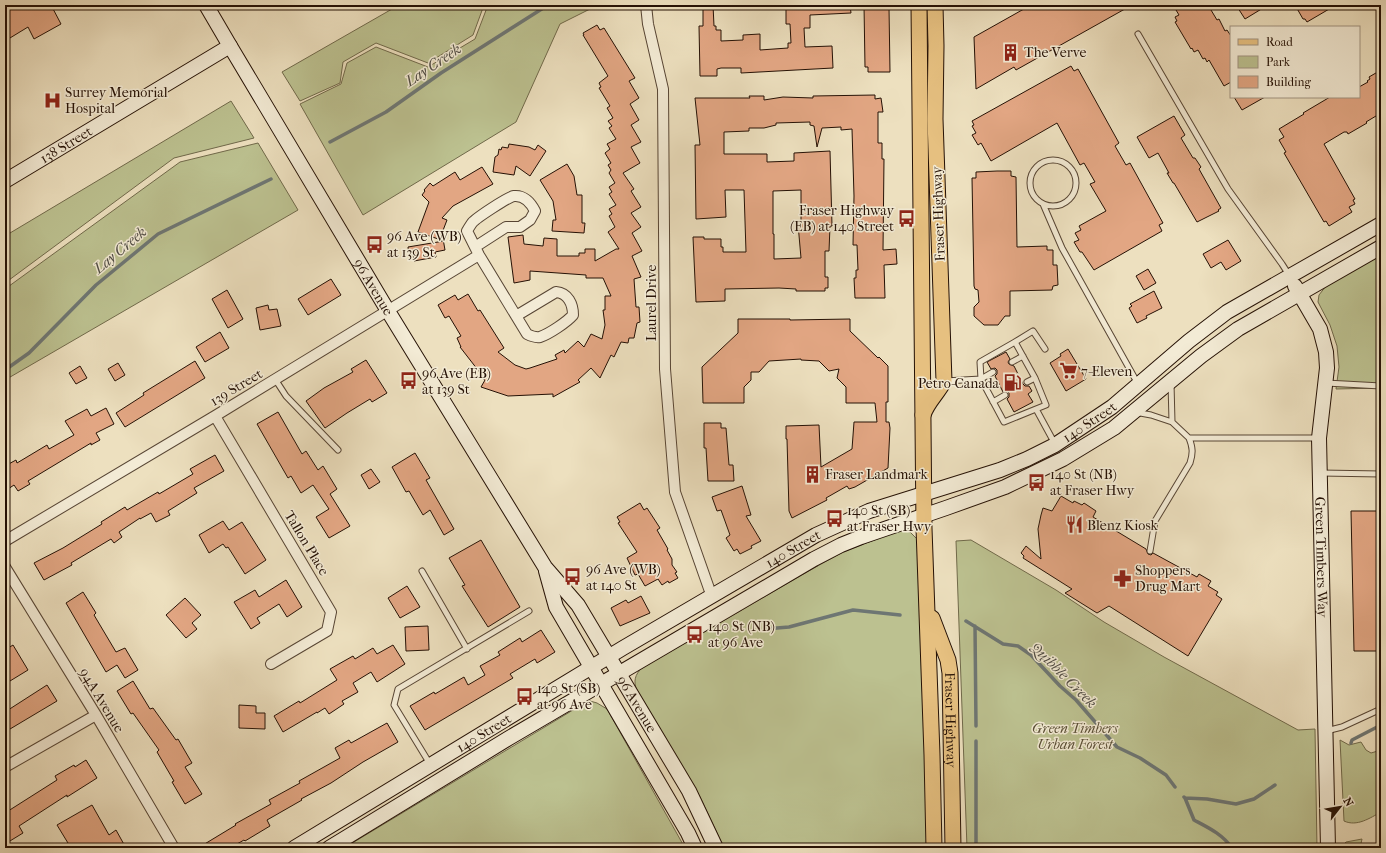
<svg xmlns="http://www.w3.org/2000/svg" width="1386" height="853" font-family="'IM FELL French Canon',serif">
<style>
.green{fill:#bcc190;stroke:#70694a}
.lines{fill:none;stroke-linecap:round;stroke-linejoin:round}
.stream{stroke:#6e7673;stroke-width:3.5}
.building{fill:#e2a683;stroke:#251105;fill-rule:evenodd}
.lane-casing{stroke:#574534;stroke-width:7}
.street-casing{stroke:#574534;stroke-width:12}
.secondary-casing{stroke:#251105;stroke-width:16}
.primary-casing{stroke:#251105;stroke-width:17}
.lane{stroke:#f3ebd5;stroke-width:5}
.street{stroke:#f3ebd5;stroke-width:10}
.secondary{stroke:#f3ebd5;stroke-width:14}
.primary{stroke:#e6c080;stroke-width:15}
.labels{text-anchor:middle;stroke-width:3;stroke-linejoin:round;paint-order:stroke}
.poi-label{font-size:14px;fill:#251105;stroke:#f3ebd5;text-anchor:start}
.street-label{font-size:14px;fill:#251105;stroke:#f3ebd5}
.park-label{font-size:14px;font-style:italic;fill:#5a4f36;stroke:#f3ebd5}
.water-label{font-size:15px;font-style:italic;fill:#4f4c45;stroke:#f3ebd5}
</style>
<rect width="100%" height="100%" fill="#ede0bf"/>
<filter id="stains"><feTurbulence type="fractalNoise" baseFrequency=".005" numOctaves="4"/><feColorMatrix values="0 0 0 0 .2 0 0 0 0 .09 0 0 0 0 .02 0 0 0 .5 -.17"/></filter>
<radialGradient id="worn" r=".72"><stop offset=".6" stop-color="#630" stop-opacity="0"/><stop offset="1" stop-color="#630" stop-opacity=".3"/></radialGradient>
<path class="green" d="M399 5H484L473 35 428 63 376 43 343 62 340 83 300 101 282 72Z
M488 5H598L560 24 516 122 363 215 300 104 341 84 347 63 376 47 428 67 475 39Z
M231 101 254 138 174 158 5 283V236Z
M258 143 298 210 5 380V289L180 162Z
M1381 255V388L1336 389 1339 367 1337 346 1330 325 1318 302 1319 295 1326 286Z
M900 530 910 532 918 540 928 848H724L700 797 637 690C633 682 635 674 642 668L812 569 843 552Z
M971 540 1056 590 1104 622 1164 657 1298 730 1315 729 1317 848H967L956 541Z
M590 701 597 703 607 709 685 848H344L578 707Z
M1340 740 1349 745 1361 742 1366 750 1371 753 1381 750V812C1370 818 1357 827 1344 821Z
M1362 839 1360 848H1345V843L1346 842Z"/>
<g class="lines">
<path class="stream" d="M330 142 386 112 441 73 548 5
M5 370 29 353 96 285 158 234 271 179
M966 621 1003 644 1018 646 1031 655 1060 686 1076 700 1117 747 1140 758 1166 775 1175 787
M975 626 976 726
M765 629 789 627 853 610 900 615
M976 741V848
M1351 743 1352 740 1381 725
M1184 797 1185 798 1207 799 1236 804 1254 799 1275 785
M1185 798 1194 820C1209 828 1222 834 1232 848"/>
</g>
<path class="building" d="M5 5H51L61 24 34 39 28 27 5 41Z
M703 5H713L714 26H716V30H721V41L743 40V35L760 34V50L788 48V43H791L790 24H786V6L850 5 851 13 810 15V28H804L805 47 832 46 833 68 741 73V68H721L717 69V76H700L699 26H703Z
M864 5H887V9L889 8 890 72H868V67H865Z
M1031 5H1132L1016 70 1014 67 976 89 974 37Z
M1185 5H1208L1217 20 1219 19 1225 31 1227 30 1231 36V82L1224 86 1209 60 1207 62 1205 58 1203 59 1198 50 1194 52 1192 48 1191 49 1175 22 1177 21 1175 17 1179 15 1176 10Z
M1236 5H1268L1245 19Z
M1295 5H1336L1307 22 1305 19H1303Z
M597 25 600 30 604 28 635 78 629 81 639 98 630 104 639 120 631 125 641 142 631 147 640 163 623 173 634 189 631 191 641 207 631 213 641 227 632 233 642 251 632 256 641 277 634 279 636 307H639L640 322 637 323 634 338H629L628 343 621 342 614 357 611 355 600 378 591 368 578 380 580 382 553 397V394L508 396 481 387 485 380 479 376 481 374 460 347H461L457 338 461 336 449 316 445 318 438 305 455 295 458 300 468 294 478 311 480 310 504 348 498 352 515 365 526 369 530 368 557 359 555 355 564 350 565 353 578 341 584 347 591 334 602 339 605 325 603 310H605V296H611L603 278H586V275L530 271V280L514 283 508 237 523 235 524 244 543 246 544 238 557 239V256H579V253H585V249H595V261L616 249H619L608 232 615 227 609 216 612 214 609 209 616 205 609 194 612 192 609 187 615 183 609 173 611 170 608 165 611 163 605 153 610 149 607 144 616 139 609 128 612 126 608 121 613 118 607 108 610 106 599 88 601 87 599 83 608 76 583 35H584L583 33Z
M1071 66 1074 71 1078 69 1119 143 1115 146 1126 165 1130 163 1163 223 1159 225 1162 231 1094 270 1082 252H1080L1074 242 1079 240 1075 233 1081 230 1079 226 1106 211 1090 184 1095 182 1084 163 1080 165 1057 123 991 161 981 143 978 145 972 135 976 133 972 126 974 125 972 121Z
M1381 70V113L1366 122 1367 123 1348 134 1347 132H1344L1324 144 1355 199 1353 200 1355 204 1349 207 1352 212 1329 226 1326 221 1324 222 1284 153 1286 152 1279 140 1284 137 1279 129 1304 114 1303 113 1330 97H1359V87L1368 82 1367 81 1370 79 1369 77Z
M875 95V99L881 98 883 112H878V143H882V159H884L883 250 896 249 897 264 884 265 885 298H855L854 278H856V270H858L857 245H853L854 196 852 129 841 130V127L822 128 817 147 814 126 810 125V122L776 123V125L764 128H749V131L724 132V154H767V162L794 161V153L830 151 832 226H830L829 251H825V277H828V288H825V291H796V289L779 288 725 289V301L696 302 693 237H704V239H721V247H723V252H746L744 190H725L726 217 696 219 695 145H700L695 98H750L749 96H764V100L783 97 813 98V96ZM801 190V224H798L801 258 774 259V234H773V191Z
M1234 97H1265L1242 110Z
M1174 116 1185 135 1181 138 1193 158H1195L1201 167 1199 169 1221 208 1218 210 1219 211 1197 222 1174 183H1173L1167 173H1169L1158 153 1149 158 1137 137Z
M509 144 529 147 535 150 538 145 546 151 530 176 516 166 514 175 493 172 495 157 498 155 499 149 501 150 502 147 508 148Z
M567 164 574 176 577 195H582V223H585L584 233 552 231 553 220H556L553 201 540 180Z
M482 167 493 184 453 206 442 218 447 220 442 233 445 250 435 252 436 257 414 261 413 254 409 255 408 247 444 241 418 232 429 202 422 195 425 191 424 190 430 183 433 186 455 172 460 180Z
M997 171H1011V176L1016 177 1017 247 1047 246V250H1053V265H1057L1058 285 1053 286 1052 290 1010 291V316H1005L998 325H984L974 316V307L979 302 978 290 975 289 974 286 972 178H976V172Z
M1228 240 1241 261 1226 270 1221 262 1211 268 1203 254Z
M1148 269 1156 283 1144 290 1136 276Z
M331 279 341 295 308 315 298 299Z
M227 290 243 319 228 328 212 299Z
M1154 291 1162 308 1146 316 1147 318 1137 323 1129 308 1132 306 1130 304Z
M268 305 269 310 277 309 281 326 260 330 256 308Z
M738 319H790V320L850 319V331L878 358 879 357 888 366V402H886V422H889L890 428 888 468 855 487 849 489 847 486 826 498 827 500 792 518 789 511 787 439H786V426L819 425 821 467 852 449 854 422H877L875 403H846V387L837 378 839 369 829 371 819 361 801 360V359L769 361 759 372H751V380L744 387V403H703L702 367 738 333Z
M220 332 229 348 205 362 196 347Z
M1068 349 1086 379 1066 391 1050 363 1061 356 1060 354Z
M1006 352 1010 359 1008 362 1009 364 1014 366 1023 384 1025 386H1029L1032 391 1028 394 1033 402 1014 412 1007 399 1009 397V393L1007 391 1003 392 995 376 997 374V370L995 368 991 369 987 362Z
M366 360 387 393 372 402 370 399 347 413 325 428 306 401 324 388 353 372 351 369Z
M195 361 205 378 125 427 116 413 144 395 143 393Z
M118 363 125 375 115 381 108 369Z
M80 366 87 378 76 384 69 373Z
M106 408 114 424 96 433 100 440 91 445V443L28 481 30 484 18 491 14 485 5 491V466L16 460 17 463 47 445 49 449 74 435 65 421 87 409 91 416Z
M278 412 302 454 306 451 318 470 323 466 337 489 330 494 350 526 329 538 316 517 329 509 313 485 301 493 291 476 288 478 257 424Z
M704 423H721V428H726L729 465H733L734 481H708L706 448H704Z
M415 453 430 478 426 480 454 529 444 535 430 510 423 515 409 491 406 492 392 467Z
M215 455 224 471 194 488 197 493 168 511 170 515 156 522 151 513 140 519V518L119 532 122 537 114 543 111 539 71 563 72 565 44 580 34 563 63 548 102 524 101 522 125 507 127 510 158 492 159 494 193 474 190 469Z
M371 469 380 482 369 489 361 475Z
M742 486 751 515 746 516 761 541 751 546 752 548 740 554 737 549 734 551 726 538 730 535 721 510 717 511 712 497Z
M1061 496 1073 503 1074 501 1082 505 1084 503 1096 511 1093 517 1146 549 1148 554 1151 555 1153 553 1197 577 1199 574 1211 581 1208 586 1218 592 1216 595 1222 599 1188 656 1109 606 1097 613 1065 593 1072 589 1023 558 1024 556 1021 553 1026 546 1041 559 1038 529 1041 515 1043 508 1052 511Z
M640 503 644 510 647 508 660 528 657 530 668 549 667 550 672 559V565L677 572 675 573 678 578 669 583 668 581 662 585 658 579 645 586 638 574 635 575 627 558 637 552 618 523 620 522 617 517Z
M1351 511H1381V651H1354Z
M223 521 229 530 242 522 266 560 245 574 228 547 226 548 223 544 209 553 199 535Z
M481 540 520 607 488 627 462 586 465 585 449 558Z
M286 580 302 607 287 617 279 604 257 618 260 623 251 629 234 602 255 590 259 597Z
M407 586 420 607 400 618 388 598Z
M83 592 96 613 94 615 116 652 125 648 138 670 125 678 117 665 106 672 66 603Z
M641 596 650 613 620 626 611 608 626 600 628 603Z
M185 598 201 615 192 623 197 629 186 638 166 615Z
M428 626 429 650 406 651 405 627Z
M541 630 555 652 537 663 535 659 510 674 513 678 425 730 410 706 434 692 435 694 464 677 468 685 485 675 480 666 500 655 498 652 520 638 522 642Z
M13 645 28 670 10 681 5 674V650Z
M393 645 405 664 377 682 371 672 353 683 358 692 342 701 344 704 329 714 325 708 317 713V712L283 732 274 716 299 701 300 703 337 680 330 669 353 656 355 659 373 648 377 654Z
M133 681 150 709 153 708 176 740 178 739 192 763 185 767 202 794 185 804 172 782 174 781 157 752 159 750 133 713 131 714 117 691Z
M47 685 57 701 5 732V712Z
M239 705 256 706V713H265V729L239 728Z
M387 723 398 742 363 762 331 783 301 799 302 800 267 820 270 826 245 841 244 840 230 848H198L236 825 235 824 271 804 269 800 300 783 299 781 340 758 335 748 349 740 351 743Z
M86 760 97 778 67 797V795L19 826 23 833 5 844V813L57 780 55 776 74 765 75 767Z
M92 805 109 835 116 830 126 848H71L57 825Z"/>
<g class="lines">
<defs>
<path id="lane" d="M1138 34 1228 189 1282 264 1289 275
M1030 183a23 23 0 1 1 46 0a23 23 0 1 1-46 0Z
M1043 204 1062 248 1138 384
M1015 342 1033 331 1045 349
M1012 362 1023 356
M993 372 981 379 980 362 1015 342 1035 378 1046 405 1036 409
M275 379 286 396 338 450
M945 381 981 379 1004 422 1036 409 1055 444
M1027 382 1035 378
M1171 383 1172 422
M1326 383 1381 386
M993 402 1005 395
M1135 412 1151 415 1172 422 1189 438H1318
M1321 473 1381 474
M1150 551 1155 521 1190 463C1193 453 1193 448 1189 438
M422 571 467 649
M1326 731 1342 727 1381 709
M430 764 394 705 398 689 529 611"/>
<path id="street" d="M646 5 648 24 663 89 665 369 675 492 712 597
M475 247 506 227H520L530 220 535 211C531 203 524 195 514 196 508 197 476 218 472 223 470 226 468 229 467 231L479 255 527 334C531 336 535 338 540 337 549 334 567 322 573 315 573 304 568 293 556 292L516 316
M215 416 331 612 327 631 271 664
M5 541 215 416 479 255
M5 567 96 715 174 848
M5 767 96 715"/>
<g id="secondary">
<path id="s1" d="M206 5 230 46 388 311 545 567 578 605 689 791 716 848"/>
<path id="s2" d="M5 181 230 46"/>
<path id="s3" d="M1295 286 1320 329 1326 352 1327 368 1319 438 1328 848"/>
<path d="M546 571 556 607 688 833 695 848"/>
<path id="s4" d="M294 848 623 648 816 535 869 511 1000 470 1027 459 1055 445 1112 407 1189 341 1227 312 1381 224"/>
<path d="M329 848 509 738 814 559 841 545 861 537 946 508 1005 487 1063 459 1114 428 1201 356 1238 329 1381 247"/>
</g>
<g id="primary">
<path d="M919 5 924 528 932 755 934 848"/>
<path d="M923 415C927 402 938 393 944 381L935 119 936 46 935 5"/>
<path id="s5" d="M932 618 948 660 950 673 953 848"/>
</g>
</defs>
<use href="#lane" class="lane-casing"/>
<use href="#street" class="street-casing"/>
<use href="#secondary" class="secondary-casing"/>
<use href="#primary" class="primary-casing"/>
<use href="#lane" class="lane"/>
<use href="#street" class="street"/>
<use href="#secondary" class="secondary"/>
<use href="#primary" class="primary"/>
</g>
<defs>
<symbol id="building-bare" viewBox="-9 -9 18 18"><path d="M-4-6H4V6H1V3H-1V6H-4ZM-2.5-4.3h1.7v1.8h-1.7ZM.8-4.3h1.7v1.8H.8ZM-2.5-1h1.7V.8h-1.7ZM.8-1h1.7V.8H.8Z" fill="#8f2418" stroke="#f3ebd5" stroke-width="2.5" paint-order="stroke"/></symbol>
<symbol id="hospital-bare" viewBox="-9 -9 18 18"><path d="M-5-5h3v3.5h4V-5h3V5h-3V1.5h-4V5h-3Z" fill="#8f2418" stroke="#f3ebd5" stroke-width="2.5" paint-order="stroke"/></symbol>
<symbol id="bus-bare" viewBox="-9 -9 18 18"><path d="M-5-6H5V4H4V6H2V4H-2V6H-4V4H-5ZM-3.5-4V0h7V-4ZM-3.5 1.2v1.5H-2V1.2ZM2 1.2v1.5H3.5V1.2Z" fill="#8f2418" stroke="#f3ebd5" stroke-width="2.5" paint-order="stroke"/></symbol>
<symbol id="supermarket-bare" viewBox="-9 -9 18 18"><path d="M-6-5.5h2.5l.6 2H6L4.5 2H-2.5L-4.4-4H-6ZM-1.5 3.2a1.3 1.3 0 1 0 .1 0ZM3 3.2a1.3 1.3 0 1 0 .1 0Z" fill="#8f2418" stroke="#f3ebd5" stroke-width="2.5" paint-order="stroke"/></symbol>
<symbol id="fuel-bare" viewBox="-9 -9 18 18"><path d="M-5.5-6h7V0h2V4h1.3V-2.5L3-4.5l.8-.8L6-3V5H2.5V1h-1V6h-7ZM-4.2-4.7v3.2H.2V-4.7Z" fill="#8f2418" stroke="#f3ebd5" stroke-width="2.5" paint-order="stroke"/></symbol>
<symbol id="restaurant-bare" viewBox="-9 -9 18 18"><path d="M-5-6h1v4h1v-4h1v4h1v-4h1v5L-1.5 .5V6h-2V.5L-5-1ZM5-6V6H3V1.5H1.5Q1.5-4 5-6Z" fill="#8f2418" stroke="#f3ebd5" stroke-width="2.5" paint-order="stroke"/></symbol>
<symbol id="pharmacy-bare" viewBox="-9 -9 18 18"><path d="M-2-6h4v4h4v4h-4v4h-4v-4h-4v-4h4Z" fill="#8f2418" stroke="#f3ebd5" stroke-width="2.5" paint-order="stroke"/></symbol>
</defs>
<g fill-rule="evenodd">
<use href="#building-bare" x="998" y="40" width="25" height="25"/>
<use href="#hospital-bare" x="40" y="88" width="25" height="25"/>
<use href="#bus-bare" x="894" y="206" width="25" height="25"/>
<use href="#bus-bare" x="362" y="232" width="25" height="25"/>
<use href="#supermarket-bare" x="1056" y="358" width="25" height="25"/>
<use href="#bus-bare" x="396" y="368" width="25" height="25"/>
<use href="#fuel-bare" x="1000" y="370" width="25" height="25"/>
<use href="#building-bare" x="800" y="462" width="25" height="25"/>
<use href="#bus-bare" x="1024" y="470" width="25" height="25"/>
<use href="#bus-bare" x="822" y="506" width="25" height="25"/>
<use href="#restaurant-bare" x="1062" y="512" width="25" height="25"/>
<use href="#bus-bare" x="560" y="564" width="25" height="25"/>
<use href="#pharmacy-bare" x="1110" y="566" width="25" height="25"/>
<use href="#bus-bare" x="682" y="622" width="25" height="25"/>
<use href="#bus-bare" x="512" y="684" width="25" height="25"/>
</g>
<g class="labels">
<g class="poi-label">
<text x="1024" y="57">The Verve</text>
<text x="65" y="97">Surrey Memorial<tspan x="65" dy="16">Hospital</tspan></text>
<text x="894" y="215" text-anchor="end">Fraser Highway<tspan x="894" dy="16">(EB) at 140 Street</tspan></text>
<text x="387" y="241">96 Ave (WB)<tspan x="387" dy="16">at 139 St</tspan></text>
<text x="1081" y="376">7-Eleven</text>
<text x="422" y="378">96 Ave (EB)<tspan x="422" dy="16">at 139 St</tspan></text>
<text x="999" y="388" text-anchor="end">Petro-Canada</text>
<text x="825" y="479">Fraser Landmark</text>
<text x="1050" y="479">140 St (NB)<tspan x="1050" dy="16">at Fraser Hwy</tspan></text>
<text x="847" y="515">140 St (SB)<tspan x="847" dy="16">at Fraser Hwy</tspan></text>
<text x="1087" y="530">Blenz Kiosk</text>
<text x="586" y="574">96 Ave (WB)<tspan x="586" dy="16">at 140 St</tspan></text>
<text x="1135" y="575">Shoppers<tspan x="1135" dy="16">Drug Mart</tspan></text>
<text x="708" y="631">140 St (NB)<tspan x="708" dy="16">at 96 Ave</tspan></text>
<text x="537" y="693">140 St (SB)<tspan x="537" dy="16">at 96 Ave</tspan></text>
</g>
<g class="street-label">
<text dy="5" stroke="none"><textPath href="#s2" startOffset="71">138 Street</textPath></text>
<text transform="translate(938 214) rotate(-92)" y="5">Fraser Highway</text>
<text dy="5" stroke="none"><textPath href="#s1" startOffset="328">96 Avenue</textPath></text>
<text transform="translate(651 303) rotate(-90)" y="5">Laurel Drive</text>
<text transform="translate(236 387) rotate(-31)" y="5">139 Street</text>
<text dy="5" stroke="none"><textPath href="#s4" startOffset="906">140 Street</textPath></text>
<text transform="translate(307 543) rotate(59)" y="5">Tallon Place</text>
<text dy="5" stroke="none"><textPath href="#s4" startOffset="582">140 Street</textPath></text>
<text dy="5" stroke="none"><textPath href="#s3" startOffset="279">Green Timbers Way</textPath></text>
<text transform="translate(102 700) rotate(59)" y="5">94A Avenue</text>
<text dy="5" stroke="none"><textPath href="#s1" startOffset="822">96 Avenue</textPath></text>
<text dy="5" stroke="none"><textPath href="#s5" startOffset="105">Fraser Highway</textPath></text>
<text dy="5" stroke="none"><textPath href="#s4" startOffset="222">140 Street</textPath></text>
</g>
<g class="park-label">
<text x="1075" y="733">Green Timbers<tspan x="1075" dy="16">Urban Forest</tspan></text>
</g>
<g class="water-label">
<text transform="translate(433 65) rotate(-34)" y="5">Lay Creek</text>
<text transform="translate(120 250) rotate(-40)" y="5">Lay Creek</text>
<text transform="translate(1064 675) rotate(45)" y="5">Quibble Creek</text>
</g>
</g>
<rect width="1386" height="853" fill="none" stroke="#ede0bf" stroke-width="20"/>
<rect x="6" y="6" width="1374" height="841" fill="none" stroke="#251105" stroke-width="2"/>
<rect x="10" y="10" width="1366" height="833" fill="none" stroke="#251105"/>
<rect x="1230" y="26" width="130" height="72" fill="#f3ebd5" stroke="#a19482"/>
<rect x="1238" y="39" width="20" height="6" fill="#e6c080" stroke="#a19482"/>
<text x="1266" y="46" font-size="12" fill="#251105">Road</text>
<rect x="1238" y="56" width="20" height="12" fill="#bcc190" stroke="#a19482"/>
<text x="1266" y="66" font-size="12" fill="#251105">Park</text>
<rect x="1238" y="76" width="20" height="12" fill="#e2a683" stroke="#a19482"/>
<text x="1266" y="86" font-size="12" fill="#251105">Building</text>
<g transform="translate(1340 807) rotate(59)" stroke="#f3ebd5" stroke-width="3" paint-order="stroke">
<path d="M0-3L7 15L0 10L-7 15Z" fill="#251105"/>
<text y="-6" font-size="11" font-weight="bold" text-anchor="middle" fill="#251105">N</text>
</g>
<rect width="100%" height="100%" filter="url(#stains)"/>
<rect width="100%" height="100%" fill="url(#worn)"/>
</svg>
